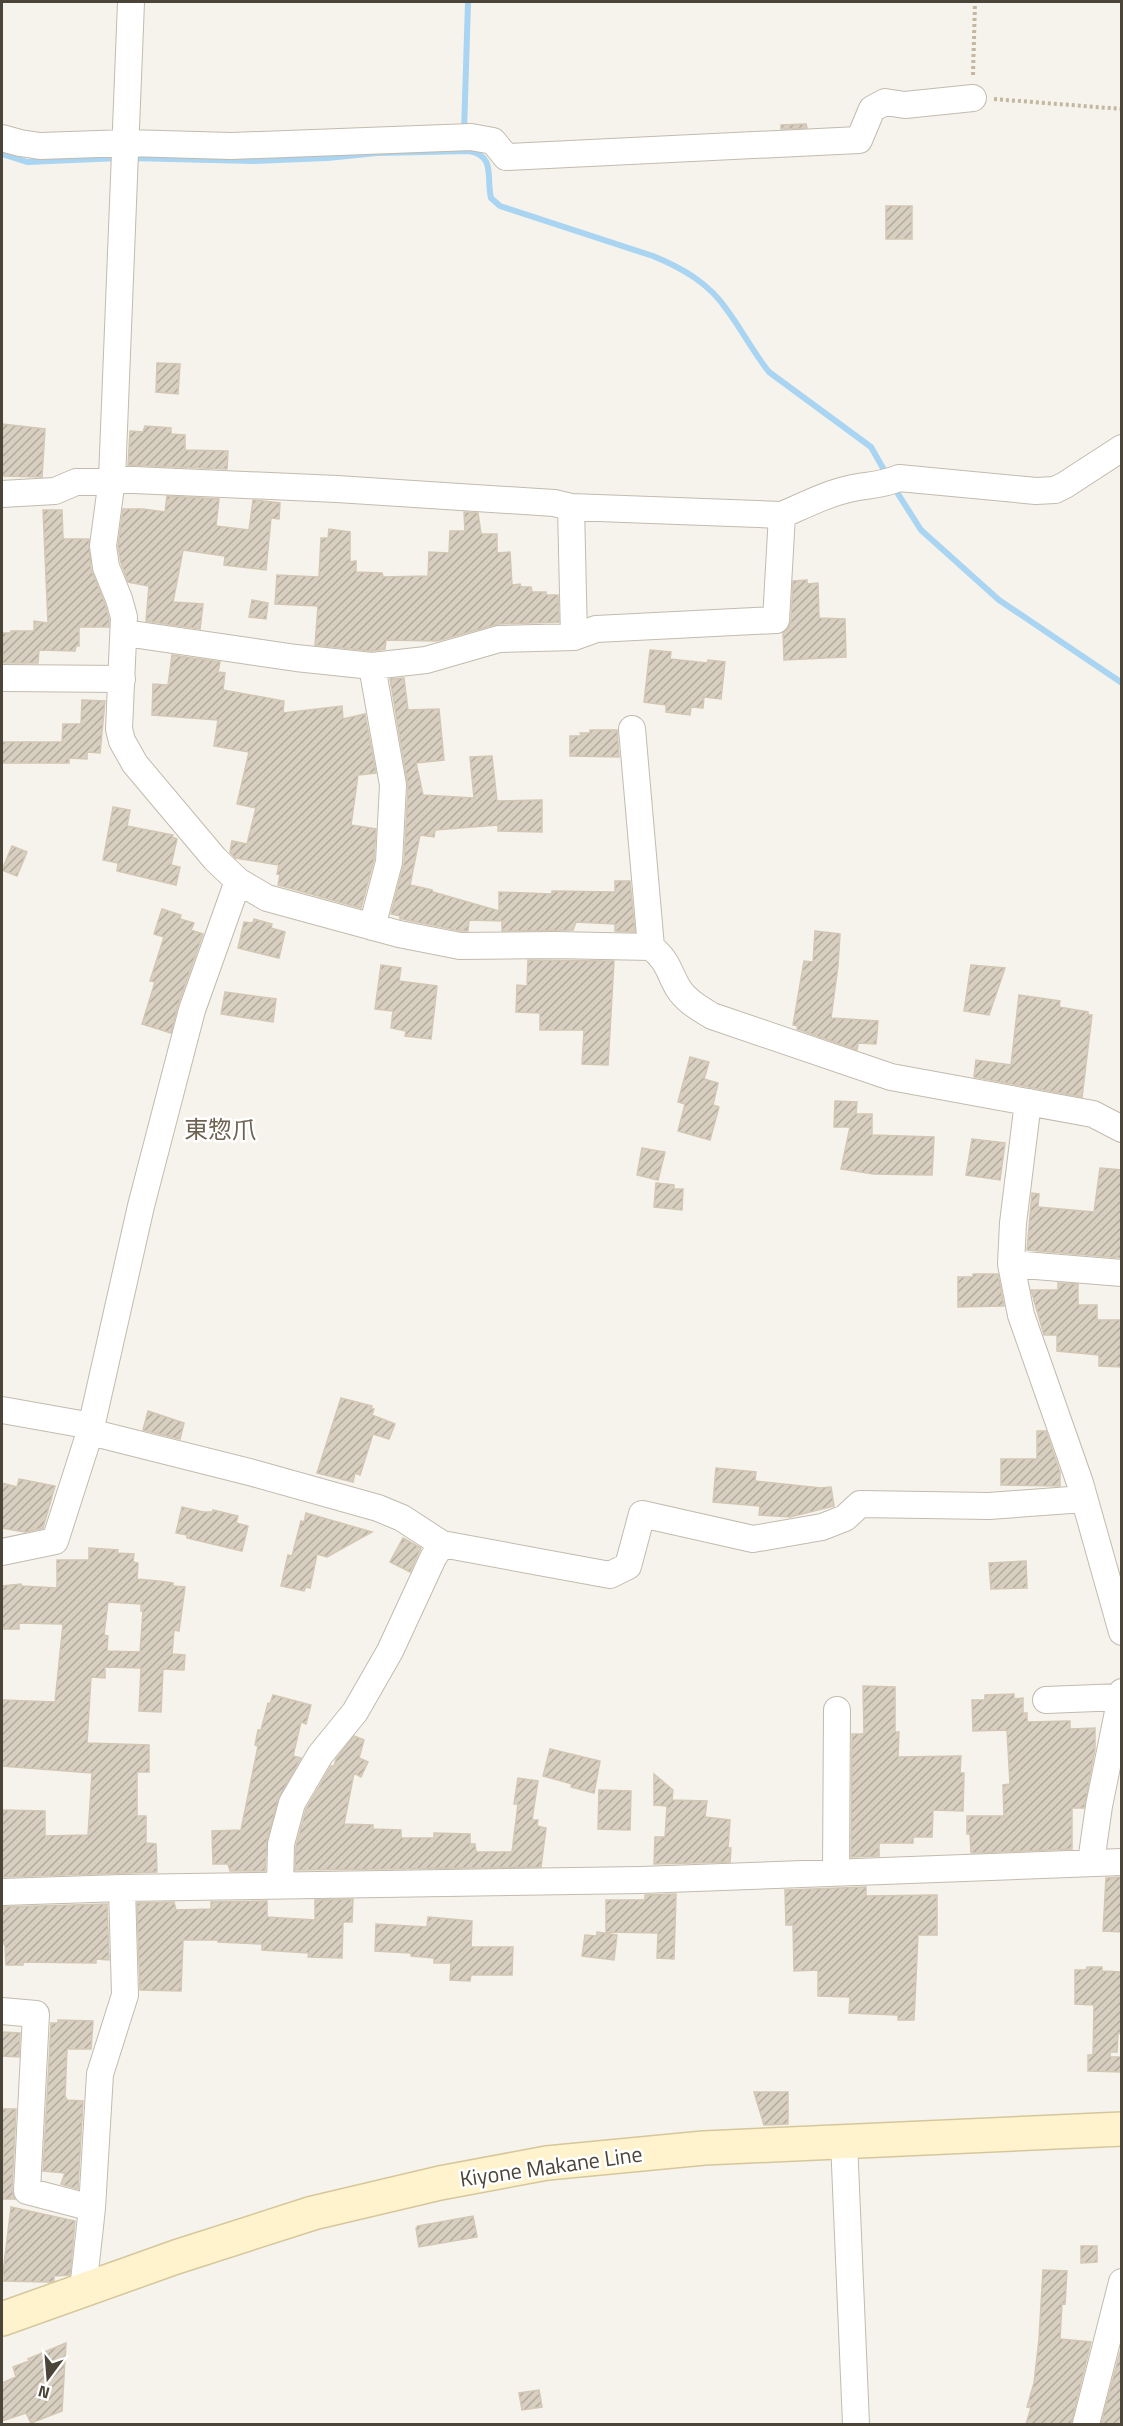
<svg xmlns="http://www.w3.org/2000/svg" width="1123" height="2426" font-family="'Titillium Web','Noto Sans JP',sans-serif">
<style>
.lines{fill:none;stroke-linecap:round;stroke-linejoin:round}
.stream{stroke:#a9d4f2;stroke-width:6}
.building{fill:url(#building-hatch);stroke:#d3c7b4;stroke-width:1.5;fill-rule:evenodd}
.minor-casing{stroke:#c2bbae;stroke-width:28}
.secondary-casing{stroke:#d6c79b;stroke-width:36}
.path{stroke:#c4b79f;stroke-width:4;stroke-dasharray:3 3;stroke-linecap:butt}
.minor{stroke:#fff;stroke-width:26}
.secondary{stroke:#fff3cd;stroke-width:33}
.labels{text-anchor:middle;stroke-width:5;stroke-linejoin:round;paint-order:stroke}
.street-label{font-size:22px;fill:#4b4439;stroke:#fff}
.neighbourhood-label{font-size:24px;fill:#6e6250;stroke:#fff}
</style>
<defs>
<pattern id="building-hatch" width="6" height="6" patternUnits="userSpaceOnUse" patternTransform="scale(1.5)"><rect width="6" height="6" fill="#d8cfc1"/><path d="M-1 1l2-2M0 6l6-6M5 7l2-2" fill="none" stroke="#b1aa9e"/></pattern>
</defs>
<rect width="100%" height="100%" fill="#f6f3ec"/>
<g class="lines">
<path class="stream" d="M464 132 468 2
M2 154 27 162 120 158
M130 158 253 161 327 158 377 153 469 151C496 156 486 177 491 198L500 206 653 256C682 268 709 283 727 310 742 330 753 352 769 372L871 447 888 477
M893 486 921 530 999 600 1122 683"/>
</g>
<path class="building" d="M806 124 807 128 781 129V125Z
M886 206H912V239H886Z
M157 363 180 364 178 394 156 392Z
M2 424 45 429 42 477 2 476Z
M145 426 171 428V434L185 435V450L228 451 227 469 128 465 130 431 143 432Z
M167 496 219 499 216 526 249 530 253 500 280 503 279 519 271 518 266 570 224 565 225 556 183 550 173 602 203 604 200 629 146 621 149 586 128 582 121 563 118 546 123 509H143L165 512Z
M43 510H62L63 539H89L91 569 105 604 109 619V627H79V646H76L75 651 39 650 38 663H3L2 633H11V631H34V621L48 623Z
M464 512 478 513 481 534H497V553L510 552 512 585 520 584 521 587H531L532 592H546V595H558L559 622 498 624 437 641 386 640 385 649 372 651 315 645 318 606 275 604 277 575 319 577 321 538H328L329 529 350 532V562L356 561V572L382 573 383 577 428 576 429 552 449 553 450 531H465Z
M807 580V584L818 583 819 618 845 619 846 657 784 660 783 633 788 628 791 621 793 581Z
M252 600 268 603 266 619 249 617Z
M650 650 671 652 670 659 707 663 708 660 725 662 721 699 704 697 703 708 691 707 690 715 666 712V705L644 702Z
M172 655 220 662 218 672 225 673 223 690 284 701 283 713 342 706 343 719 365 714 376 773 358 775 351 825 376 829 374 860 361 908 278 885 280 875 277 874 279 865 235 858 230 852 232 841 247 844 256 808 237 804 249 752 214 746 218 720 152 715 153 684 168 685Z
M404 678 408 710 439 709 444 760 416 763 423 795 474 798 470 757 492 756 497 801 542 800V832L498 831V825L435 830 434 837 420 835 410 885 432 890 433 892 499 911V892L552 894V891L615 892V881H630L635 932 615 931V924L576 922 573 930 502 931V921L469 920 468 931H461L402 919H400V916L391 914 404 863 408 786 390 679Z
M82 700 105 701 100 753 87 752V759L69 758V763H2V742H62L63 724H81Z
M590 730H617L619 757 570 756V736H582L580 733H590Z
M113 807 130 810 127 826 173 835 172 837 177 839 171 865 180 867 176 885 117 871 118 863 103 860Z
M12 846 27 852 17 876 2 870Z
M162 909 181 915 180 919 194 923 191 930 203 934 178 1005 171 1033 142 1024 155 982 150 981 164 937 154 934Z
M254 919 272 924 271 928 285 932 279 958 238 948 244 922 253 923Z
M815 931 840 934 838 966 831 1018 878 1021 876 1044 858 1043 857 1050 797 1029 798 1026 793 1025 804 961 813 962Z
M528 960 614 961 608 1065 582 1064 584 1030H540V1013L516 1012 517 985 527 986Z
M381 965 401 968 399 981 437 986 431 1039 405 1036 406 1031 391 1028 393 1011 375 1009Z
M971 965 1005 968 989 1015 964 1011Z
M225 992 276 999 273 1022 221 1014Z
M1019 995 1060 1001 1059 1007 1088 1012V1015H1092L1082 1097 974 1077 976 1060 1011 1065Z
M690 1057 709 1062 704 1079 718 1083 713 1105 719 1107 710 1140 678 1131 685 1104 678 1102Z
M835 1101 857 1102 856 1114H872V1135L934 1137 932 1175 874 1174 841 1169 850 1127H834Z
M972 1139 1005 1143 1000 1180 966 1175Z
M642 1148 665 1152 658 1180 637 1175Z
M1100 1168 1122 1170V1258L1027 1250 1032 1193 1039 1194 1038 1207 1094 1212Z
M656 1183 674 1185V1189H683L682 1210 654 1207Z
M973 1274H998L1004 1306 958 1307V1277H973Z
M1058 1283 1078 1284V1305H1097V1320H1122V1367L1099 1366V1355L1057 1351V1335H1044L1031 1290H1058Z
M341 1398 372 1406 371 1409H374L372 1415 395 1424 389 1439 373 1434 360 1475 355 1473 353 1482 317 1473Z
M148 1411 184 1423 180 1439 143 1430Z
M1037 1431H1046L1060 1472V1486L1001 1485V1459H1037Z
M716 1468 756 1472 755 1481 821 1488 831 1487 834 1506 790 1517 759 1515 760 1506 713 1502Z
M19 1479 55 1486 43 1528 25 1532 2 1528V1483L17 1487Z
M182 1507 203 1512H213V1510L238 1516 236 1523 248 1526 242 1551 187 1538V1535L176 1533Z
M306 1513 372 1532 327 1557 317 1554 310 1588 306 1587 304 1591 281 1586 288 1555 292 1556 301 1521 304 1522Z
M403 1538 421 1548 410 1572 390 1562Z
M89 1548 118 1550 117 1553 134 1554 133 1562 138 1563 137 1579 158 1581 173 1583V1586L185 1587 179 1631 174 1630 172 1654 185 1655 184 1670 163 1669 161 1712 139 1711 141 1668 105 1667V1678L91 1677 87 1743 149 1745V1772H137V1816H146V1843L156 1844 157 1872 2 1877V1810L45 1811V1836L88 1835 92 1773 2 1766V1700L55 1702 63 1624 19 1623V1629H2V1586L21 1584 22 1586 57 1588V1560H89ZM108 1602 141 1604V1611H143L140 1652 107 1651 108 1636 104 1635Z
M1026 1561 1027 1588 991 1589 989 1563Z
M863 1686 895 1687V1732H899L898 1757 961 1756 960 1773H964L963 1811 933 1810 932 1837H913V1843H879V1856L851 1857 852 1734H864Z
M1014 1694V1699L1023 1698V1713H1027V1722L1070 1721V1729L1095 1728V1749L1084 1808H1072V1849L971 1853 970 1834H967V1816H1004L1003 1785 1010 1784 1007 1730 973 1731 972 1700H985V1695Z
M273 1695 311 1705 306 1724 301 1722 293 1756 301 1758 278 1799 267 1840 265 1871H230L228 1864H213L212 1831 241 1830 258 1746 255 1745 258 1730H261L268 1703 270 1704Z
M354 1736 364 1740 359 1758 368 1762 361 1777 354 1773 344 1824 373 1825V1829L401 1830V1838H434V1833L470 1834V1844H475L476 1852H512L518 1804H514L518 1778 538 1781 532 1820H538L537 1826 546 1828 541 1867 295 1870 296 1846 306 1809 331 1766H334L336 1759Z
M550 1749 600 1761 594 1793 571 1787 572 1784 543 1776Z
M654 1774 673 1790 672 1800 707 1801 705 1817 730 1820 728 1848H731L730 1862 654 1864 655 1837H665L667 1806 654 1805Z
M599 1790 631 1791 630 1830 598 1829Z
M1122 1877V1932L1103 1931 1106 1878Z
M866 1887V1896L937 1895V1935H918L914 2020H898V2015L849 2013 850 1997 818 1996V1970L794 1971 793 1925H786L785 1890Z
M676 1894 674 1959 657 1958 658 1933 606 1932V1900H645V1895Z
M353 1899 352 1922H343L342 1958 308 1957 309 1953 262 1950V1944L218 1942V1940H183L181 1991 140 1990 137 1903 174 1902 176 1910 211 1909V1902L267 1901V1917L315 1920V1900Z
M107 1904 109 1960 96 1959V1963L23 1962V1965H6L5 1944H2V1907Z
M428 1917 472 1921 471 1947H513L512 1975H471L470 1981 450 1980 451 1963H434V1958L411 1956V1953L375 1951 376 1924 427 1927Z
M597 1932 617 1935 614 1960 582 1956 585 1935 597 1936Z
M1087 1967H1102V1971L1122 1972V2034L1118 2033 1117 2052H1110V2057H1122V2072L1088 2071V2055H1093L1094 2005 1075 2004V1970H1086Z
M58 2020 93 2021 91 2049H67L65 2096 67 2100 83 2101 78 2189 61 2184 65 2173 43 2171 51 2023H58Z
M2 2032 20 2033 19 2057 2 2056Z
M754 2092H788V2124L764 2125Z
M2 2109H16L12 2190 15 2199H2L4 2133H2Z
M11 2207 75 2221 70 2275 54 2276V2281L50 2282 2 2281Z
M473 2216 477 2237 419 2247 416 2228 418 2226Z
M1081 2246H1097V2262L1081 2263Z
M1043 2270 1067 2271 1065 2304 1062 2303 1060 2339 1091 2342 1071 2424H1026L1031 2408 1027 2407 1034 2383 1039 2339Z
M66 2343 62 2411 31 2423 26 2413 2 2421V2383L16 2377 13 2367 29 2361 28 2359Z
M1120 2352H1122V2424H1101Z
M539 2390 542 2407 522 2410 519 2393Z"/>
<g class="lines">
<defs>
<path id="minor" d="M131 2 112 479 103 546 106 567 119 599 124 617 119 729 122 741 135 764 215 859 238 881 267 898 399 934 460 946 554 945 651 947C668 961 668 970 678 988 686 1001 699 1008 712 1016L891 1077 1093 1114 1122 1129
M2 138 20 143 40 146 127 143 231 146 471 137 493 141 506 157 859 140 872 109 885 102 905 105 973 98
M2 494 55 491 76 482H98L112 479 337 489 554 503 571 507 574 637
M571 507 782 515
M125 633 296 658 372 666 426 660 499 639 574 637 596 629 776 620 782 515C805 505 828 493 853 488 869 485 883 485 899 478L1036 491 1055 490 1065 485 1122 448
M372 666 393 785 389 862 372 927
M2 678 122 679
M632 729 651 947
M1011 1264 1013 1223 1028 1102
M1122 1273 1011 1264 1021 1315 1080 1483 1122 1632
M2 1410 92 1426
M90 1432 253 1473 378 1508 402 1518 442 1544 433 1558 390 1651 355 1712 320 1755 292 1803 281 1844 280 1885
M442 1544 610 1575 628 1566 642 1514 753 1539 822 1527 845 1518 860 1504 989 1506 1084 1499
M2 1552 55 1541 90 1432 141 1206 192 1010 238 881
M1046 1700 1121 1697
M1091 1862 1099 1806 1122 1692
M836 1872 837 1710
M2 1892 122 1888 641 1880 1122 1862
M2 2011 36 2014 27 2191 92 2208
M844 2141 856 2424
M83 2290 92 2208 100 2074 125 1995 122 1888
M1086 2424 1122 2282"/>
<path id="secondary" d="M2 2319 176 2257 313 2213 440 2183 547 2163 704 2148 1122 2129"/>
</defs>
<use href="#minor" class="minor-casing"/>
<use href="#secondary" class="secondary-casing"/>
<path class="path" d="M973 75 975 2
M994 99 1122 109"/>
<use href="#minor" class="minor"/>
<use href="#secondary" class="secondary"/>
</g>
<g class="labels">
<g class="street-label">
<text transform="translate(551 2166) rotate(-8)" y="8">Kiyone Makane Line</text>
</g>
<g class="neighbourhood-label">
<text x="220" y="1138">東惣爪</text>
</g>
</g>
<rect width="1123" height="2426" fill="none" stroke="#4b4439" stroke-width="6"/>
<g transform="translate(48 2378) rotate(196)" stroke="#ffffff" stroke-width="4.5" paint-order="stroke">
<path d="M0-4.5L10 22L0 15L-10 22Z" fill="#4b4439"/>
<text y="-9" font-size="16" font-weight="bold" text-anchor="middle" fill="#4b4439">N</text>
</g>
</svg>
